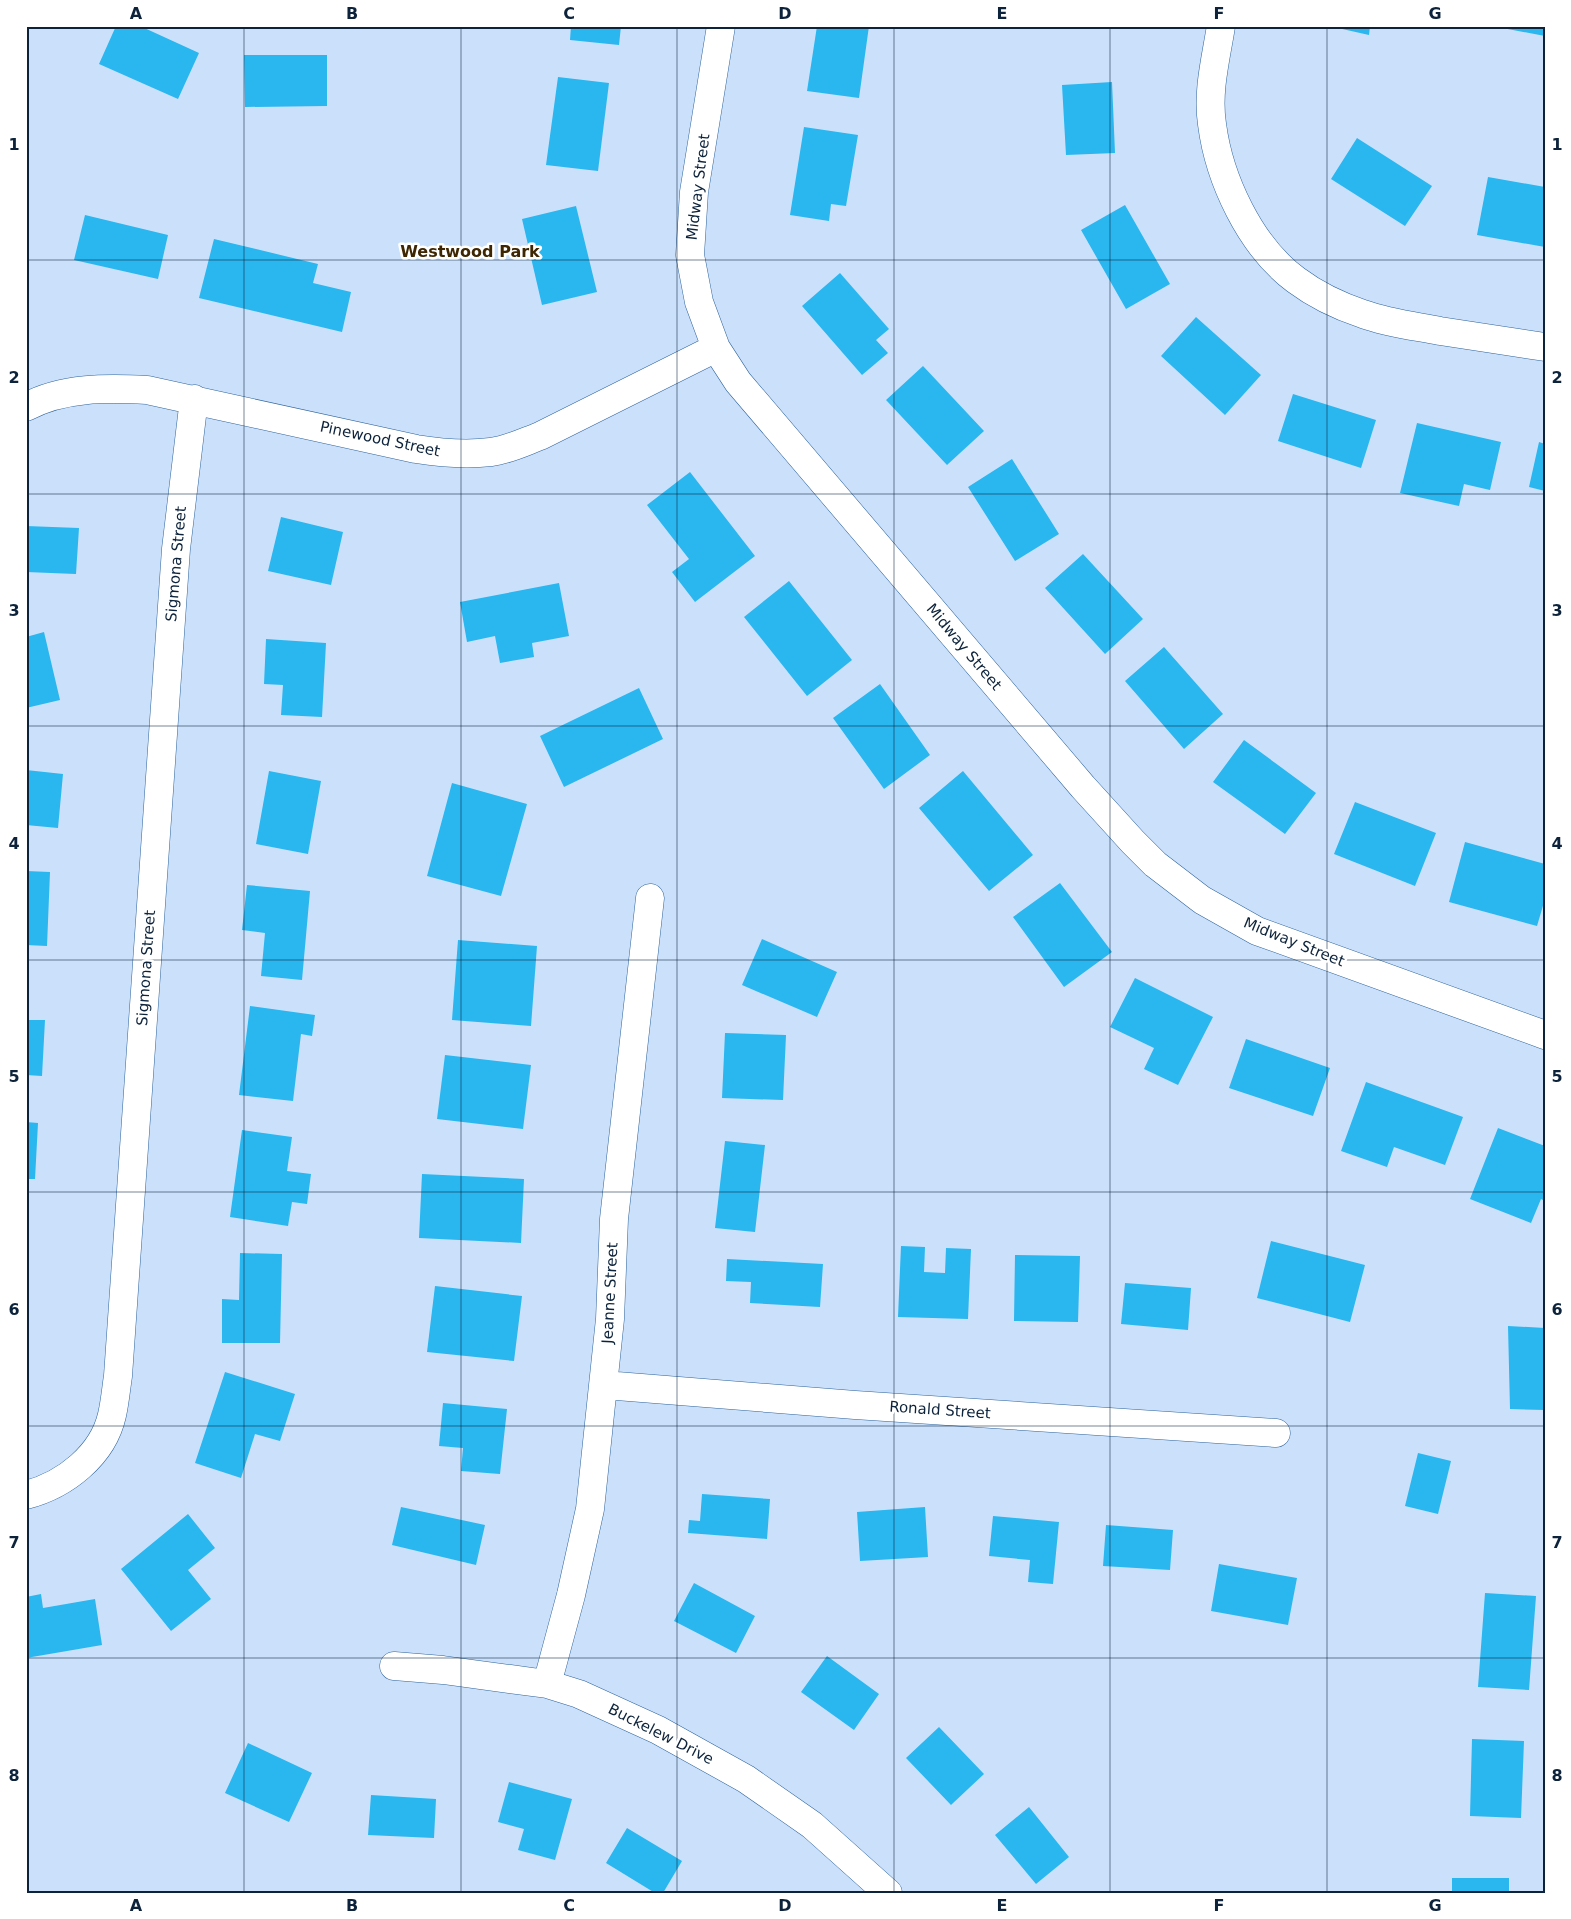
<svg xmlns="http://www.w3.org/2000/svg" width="1571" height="1919" font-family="'DejaVu Sans',sans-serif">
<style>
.building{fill:#2ab6ef}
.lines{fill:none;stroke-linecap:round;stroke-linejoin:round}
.minor-casing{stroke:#2e639b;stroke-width:29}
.minor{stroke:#fff;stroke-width:28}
.grid{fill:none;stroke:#0d233b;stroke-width:1;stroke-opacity:0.55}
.labels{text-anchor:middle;stroke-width:5;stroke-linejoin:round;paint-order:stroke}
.street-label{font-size:15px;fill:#0d233b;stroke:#fff}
.neighbourhood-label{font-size:16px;font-weight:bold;fill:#3e2602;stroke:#fff}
.neatline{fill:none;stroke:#0d233b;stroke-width:2}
.grid-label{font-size:16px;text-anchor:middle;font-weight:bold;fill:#0d233b}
</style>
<rect width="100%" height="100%" fill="#cbe1fb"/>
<path class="building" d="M116 26H140L199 53 178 99 99 64Z
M571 26H621L619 45 570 40Z
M817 26H869L859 98 807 91Z
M1329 26H1370L1369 35Z
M1497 26H1545V36L1497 27Z
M244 55H327V106L245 107Z
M558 77 609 83 598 171 546 165Z
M1112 82 1115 153 1066 155 1062 85Z
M804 127 858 135 846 206 831 204 829 221 790 215Z
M1357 138 1432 186 1405 226 1331 179Z
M1488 177 1545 187V247L1477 235Z
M1125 205 1170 284 1126 309 1081 230Z
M576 206 597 292 542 305 522 219Z
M85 215 168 235 158 279 74 260Z
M214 239 318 264 313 283 351 292 342 332 199 298Z
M840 273 889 329 876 340 888 353 862 375 802 306Z
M1196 317 1261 375 1225 415 1161 356Z
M923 366 984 431 947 465 886 400Z
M1293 394 1376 420 1361 468 1278 441Z
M1417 423 1501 442 1490 490 1464 484 1459 506 1400 493Z
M1539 442 1545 444V491L1529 487Z
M1012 459 1059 534 1015 561 968 487Z
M690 472 755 556 695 602 672 572 689 559 647 505Z
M281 517 343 532 331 585 268 571Z
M26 526 79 528 76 574 26 572Z
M1083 554 1143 619 1105 654 1045 588Z
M789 581 852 660 807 696 744 617Z
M559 583 569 636 532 643 534 657 500 663 495 636 467 642 460 602Z
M44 632 60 700 26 708V637Z
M266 639 326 643 322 717 281 715 283 685 264 684Z
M1164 647 1223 714 1184 749 1125 681Z
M880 684 930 755 884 789 833 718Z
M639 688 663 739 564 787 540 736Z
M1244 740 1316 793 1285 834 1213 782Z
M26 770 63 774 58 828 26 825Z
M269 771 321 781 308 854 256 844Z
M963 771 1033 855 989 891 919 808Z
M452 783 527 804 501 896 427 876Z
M1355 802 1436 833 1415 886 1334 854Z
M1465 842 1545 864V899L1537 926 1449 902Z
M26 871 50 872 47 946 26 945Z
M1060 883 1112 952 1064 987 1013 917Z
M247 885 310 891 302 980 261 976 265 933 242 930Z
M762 939 837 972 817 1017 742 985Z
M458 940 537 946 531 1026 452 1020Z
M1135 978 1213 1017 1178 1085 1144 1069 1154 1048 1110 1027Z
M250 1006 315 1015 312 1036 301 1034 293 1101 239 1095Z
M26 1020H45L42 1076 26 1075Z
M725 1033 786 1035 783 1100 722 1098Z
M1246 1039 1330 1068 1313 1116 1229 1088Z
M445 1055 531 1065 523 1129 437 1119Z
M1366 1082 1463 1117 1445 1165 1394 1147 1387 1167 1341 1151Z
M26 1122 38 1123 35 1179H26Z
M1498 1128 1545 1146V1201L1541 1199 1531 1223 1470 1199Z
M242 1130 292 1137 287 1171 311 1174 307 1204 292 1202 288 1226 230 1217Z
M725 1141 765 1145 755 1232 715 1228Z
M422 1174 524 1179 521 1243 419 1238Z
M1271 1241 1365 1265 1350 1322 1257 1298Z
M901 1246 925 1247 924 1272 945 1273 946 1248 971 1249 968 1319 898 1317Z
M240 1253 282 1254 280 1343H222V1299L239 1300Z
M1015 1255 1080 1256 1078 1322 1014 1321Z
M727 1259 823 1264 820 1307 750 1303 751 1282 726 1281Z
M1125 1283 1191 1288 1188 1330 1121 1324Z
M435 1286 522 1296 514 1361 427 1352Z
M1508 1326 1545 1328V1410L1510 1409Z
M225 1372 295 1394 280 1441 255 1434 241 1478 195 1463Z
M443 1403 507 1409 500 1474 461 1471 463 1448 439 1446Z
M1418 1453 1451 1461 1438 1514 1405 1506Z
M702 1494 770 1499 767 1539 688 1533 689 1520 700 1521Z
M401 1507 485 1525 476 1565 392 1545Z
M925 1507 928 1557 860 1561 857 1512Z
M188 1514 215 1548 188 1570 211 1599 171 1631 121 1569Z
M993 1516 1059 1522 1053 1584 1028 1582 1030 1560 989 1556Z
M1106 1525 1173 1530 1170 1570 1103 1566Z
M1219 1564 1297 1578 1288 1625 1211 1611Z
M694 1583 755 1616 736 1653 674 1621Z
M1485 1593 1536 1596 1529 1690 1478 1687Z
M41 1594 43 1608 95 1599 102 1645 26 1658V1597Z
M827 1656 879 1694 854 1730 801 1692Z
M939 1727 984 1774 951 1805 906 1758Z
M1472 1739 1524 1741 1521 1818 1470 1816Z
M248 1743 312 1773 289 1822 225 1793Z
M509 1782 572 1799 555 1860 518 1850 524 1829 498 1822Z
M371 1795 436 1799 434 1838 368 1835Z
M1029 1807 1069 1857 1036 1884 995 1835Z
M627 1828 682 1861 663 1893H655L606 1863Z
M1452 1878H1509V1893H1452Z"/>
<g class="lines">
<defs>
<path id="minor" d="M721 26 694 192 690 255 699 302 716 348 738 382 1083 787 1133 842 1155 864 1202 900 1257 931 1545 1035
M1221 26C1216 58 1207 91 1212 124 1219 179 1250 246 1296 280 1316 295 1339 306 1363 314 1388 323 1414 326 1440 331 1475 336 1510 342 1545 347
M26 407C63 387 107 388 147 390L416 449C441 453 466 455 491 452 508 450 524 442 540 436L716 348
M604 1385 855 1405 1276 1433
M26 1495C65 1485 103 1455 112 1415 115 1402 116 1389 118 1376L176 549 194 399
M394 1666 443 1670 547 1684 579 1694 658 1730 746 1779 812 1825 888 1893
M547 1684 571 1595 590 1509 610 1319 614 1219 650 898"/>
</defs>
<use href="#minor" class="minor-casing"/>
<use href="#minor" class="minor"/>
</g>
<path class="grid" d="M244 26V1893M461 26V1893M677 26V1893M894 26V1893M1110 26V1893M1327 26V1893M26 260H1545M26 494H1545M26 726H1545M26 960H1545M26 1192H1545M26 1426H1545M26 1658H1545"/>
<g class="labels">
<g class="street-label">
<text transform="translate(698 187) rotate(-83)" y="5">Midway Street</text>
<text transform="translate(380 439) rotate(12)" y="5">Pinewood Street</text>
<text transform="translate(176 564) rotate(-85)" y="5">Sigmona Street</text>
<text transform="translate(964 647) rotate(50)" y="5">Midway Street</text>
<text transform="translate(1294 942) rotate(22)" y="5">Midway Street</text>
<text transform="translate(146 968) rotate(-86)" y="5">Sigmona Street</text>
<text transform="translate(610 1293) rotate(-87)" y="5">Jeanne Street</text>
<text transform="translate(940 1410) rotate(4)" y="5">Ronald Street</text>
<text transform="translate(661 1734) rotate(27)" y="5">Buckelew Drive</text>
</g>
<g class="neighbourhood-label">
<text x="470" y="257">Westwood Park</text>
</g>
</g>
<rect width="1571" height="1919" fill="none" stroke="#ffffff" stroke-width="55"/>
<rect x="28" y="28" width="1516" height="1864" class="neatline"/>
<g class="grid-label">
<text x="136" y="19">A</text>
<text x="352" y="19">B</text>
<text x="569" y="19">C</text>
<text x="785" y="19">D</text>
<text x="1002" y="19">E</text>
<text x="1219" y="19">F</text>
<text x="1435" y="19">G</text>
<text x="14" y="150">1</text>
<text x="1557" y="150">1</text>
<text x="14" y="383">2</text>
<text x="1557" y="383">2</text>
<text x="14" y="616">3</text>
<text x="1557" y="616">3</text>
<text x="14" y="849">4</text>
<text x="1557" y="849">4</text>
<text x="14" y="1082">5</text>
<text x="1557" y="1082">5</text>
<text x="14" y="1315">6</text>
<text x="1557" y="1315">6</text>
<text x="14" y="1548">7</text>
<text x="1557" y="1548">7</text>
<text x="14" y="1781">8</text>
<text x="1557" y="1781">8</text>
<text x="136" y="1911">A</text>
<text x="352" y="1911">B</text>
<text x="569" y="1911">C</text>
<text x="785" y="1911">D</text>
<text x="1002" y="1911">E</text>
<text x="1219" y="1911">F</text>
<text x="1435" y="1911">G</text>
</g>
</svg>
